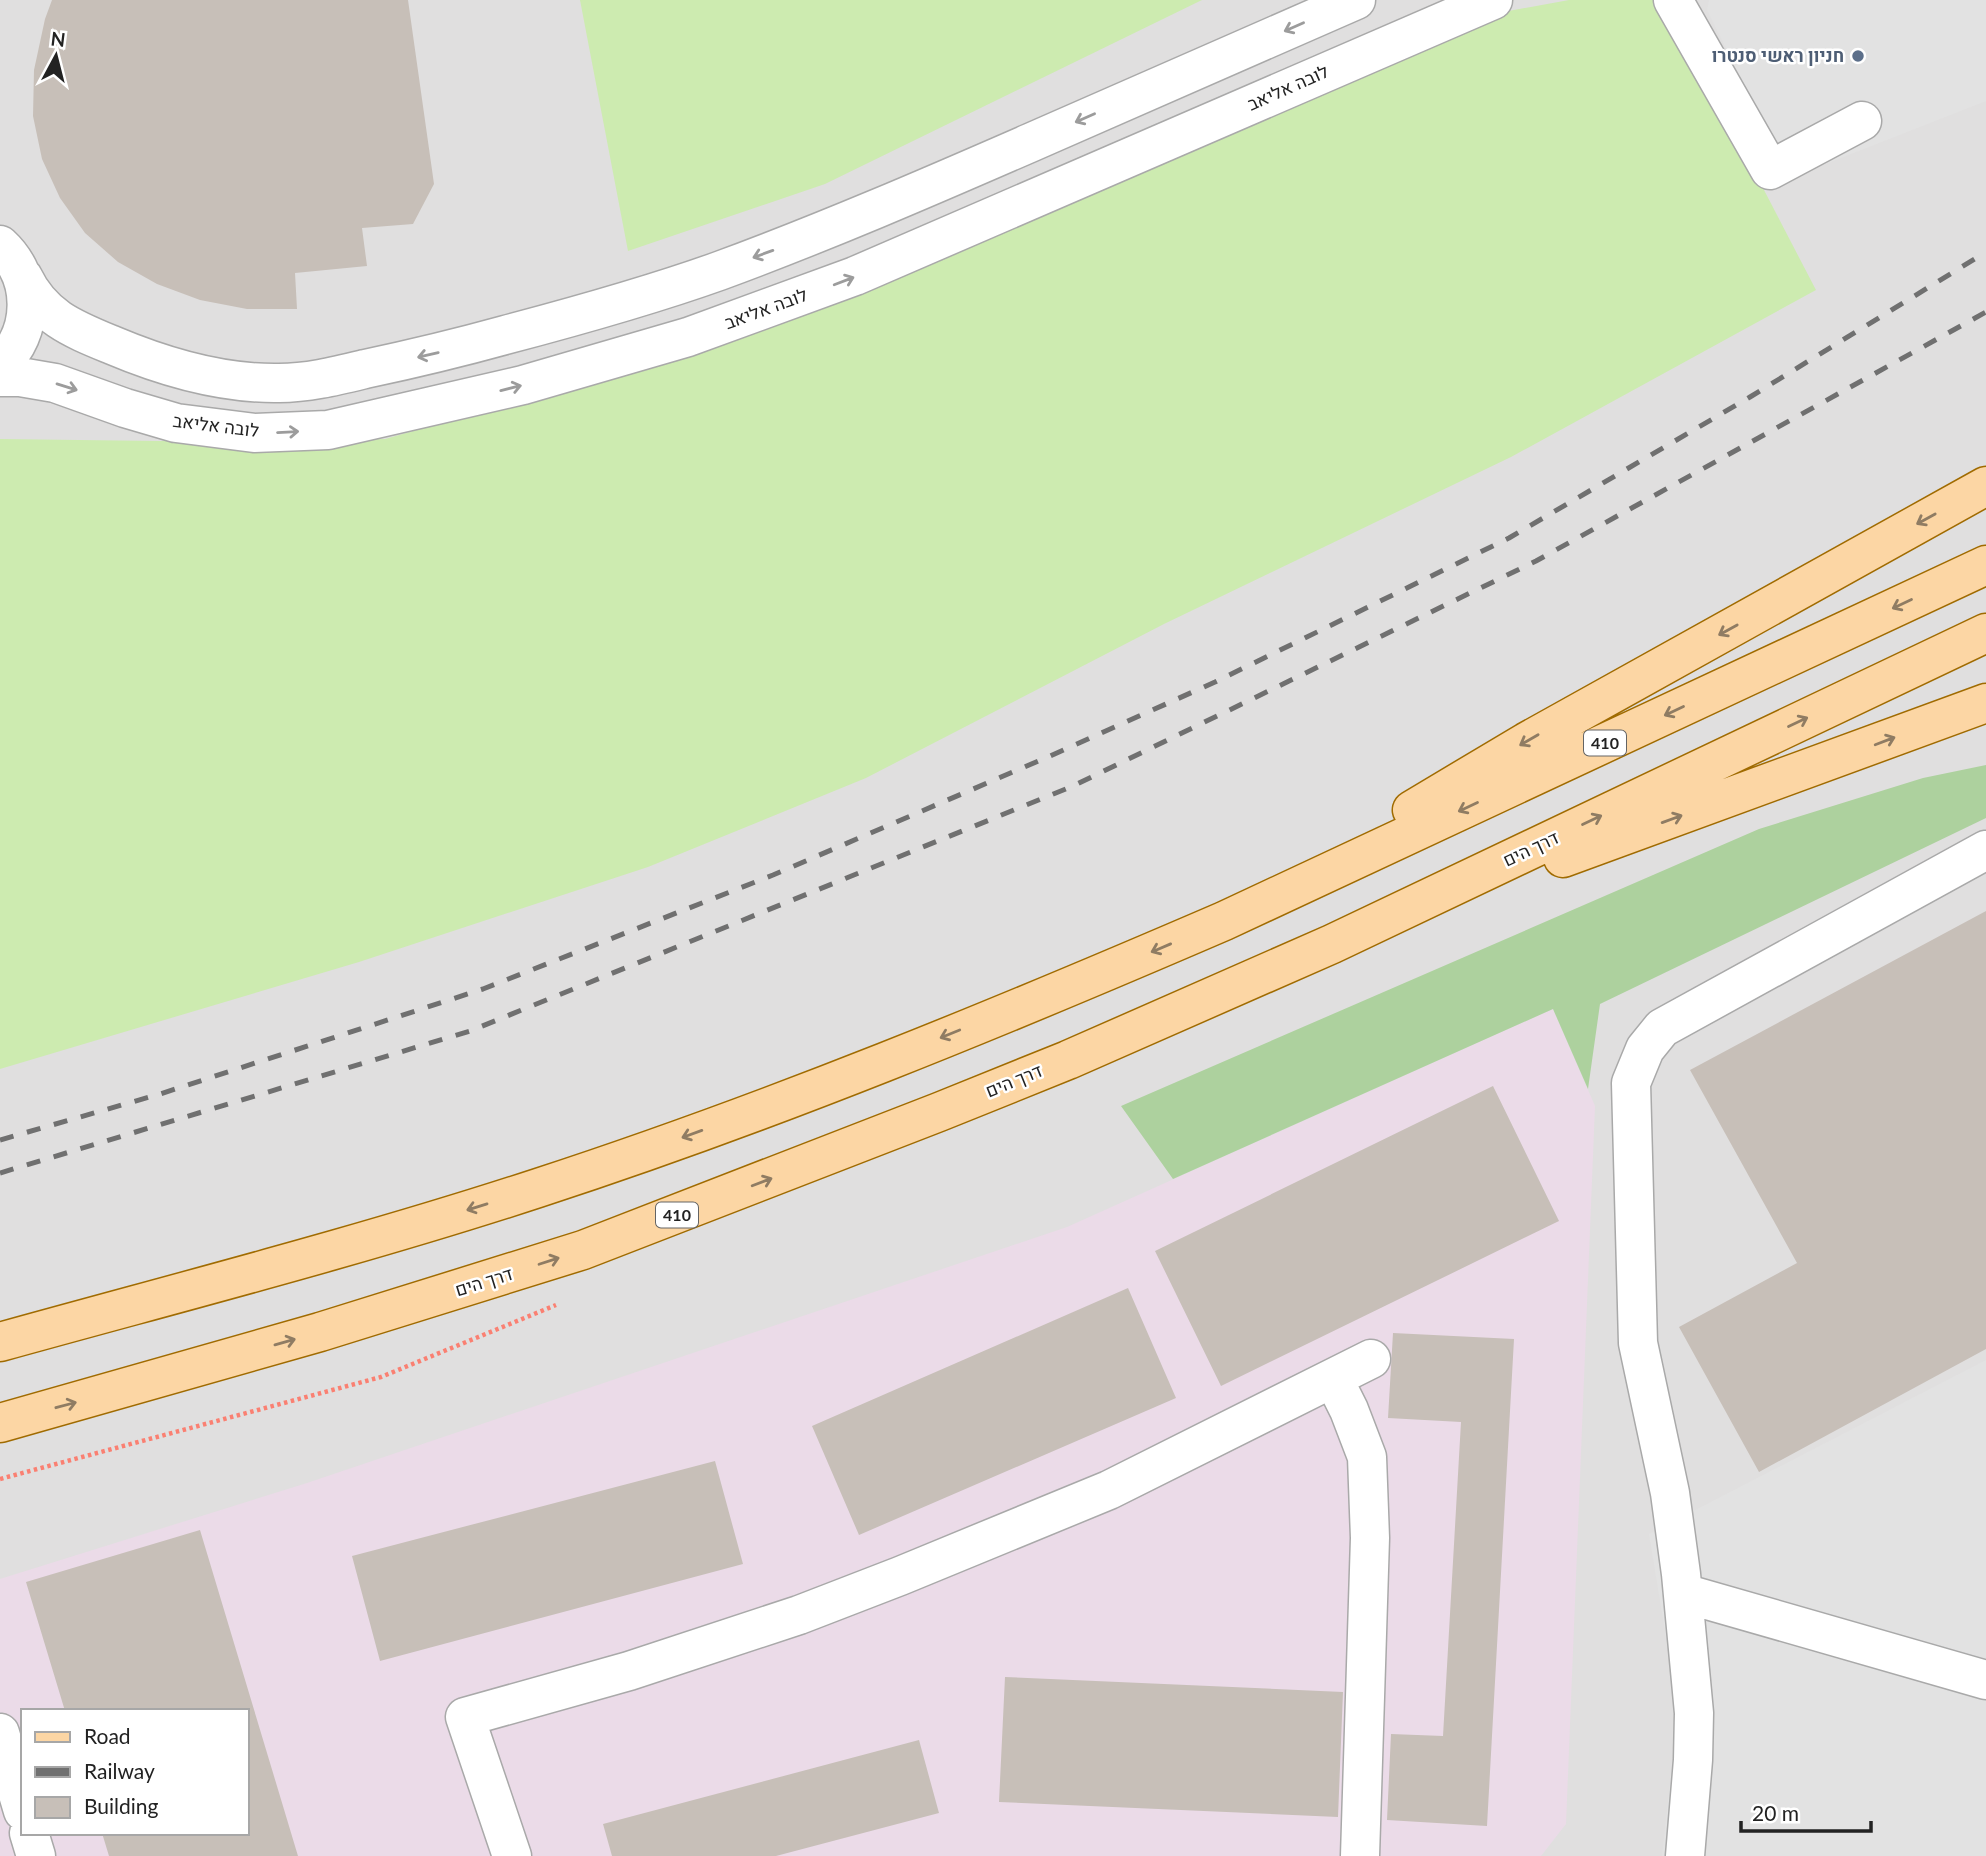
<svg xmlns="http://www.w3.org/2000/svg" width="1986" height="1856" font-family="Lato,Heebo,sans-serif">
<style>
.residential{fill:#e0dfdf;fill-rule:evenodd}
.industrial{fill:#ebdbe8;fill-rule:evenodd}
.grass{fill:#cdebb0}
.forest{fill:#add19e}
.parking{fill:#e2e2e2}
.building{fill:#c7bfb8}
.lines{fill:none;stroke-linecap:round;stroke-linejoin:round}
.minor-casing{stroke:#a9a9a9;stroke-width:41}
.major-casing{stroke:#a06b00;stroke-width:41}
.path{stroke:#fa8072;stroke-width:4.5;stroke-dasharray:3.5 3.5;stroke-linecap:butt}
.minor{stroke:#fff;stroke-width:38}
.major{stroke:#fcd6a4;stroke-width:38}
.rail{stroke:#707070;stroke-width:5;stroke-dasharray:14 14;stroke-linecap:butt}
.oneway{stroke:#9c9c9c}
.oneway2{stroke:#8f7c63}
.service-dot{fill:#5c6f8a;stroke:#fff;stroke-width:2.5}
.labels{text-anchor:middle;stroke-width:5;stroke-linejoin:round;paint-order:stroke}
.shield{fill:#fff;stroke:#646464;stroke-width:2}
.shield-label{font-size:16px;font-weight:bold;fill:#222}
.service-label{font-size:18px;font-weight:bold;fill:#4e5e75;stroke:#fff;text-anchor:end}
.street-label{font-size:18px;fill:#222;stroke:#fff}
</style>
<rect width="100%" height="100%" fill="#f2efe9"/>
<path class="residential" d="M0 0H1986V1856H0ZM23 1711H247V1833H23Z"/>
<path class="industrial" d="M1553 1009 1595 1106 1566 1824 1541 1856H0V1579L307 1483 1067 1227ZM23 1711H247V1833H23Z"/>
<path class="grass" d="M580 0H1202L825 184 628 251Z
M1569 0H1665L1816 290 1511 457 1164 624 866 778 648 867 359 962 0 1069V439L240 442 385 439 645 365 1503 12Z"/>
<path class="forest" d="M1986 765V818L1600 1004 1588 1089 1553 1009 1173 1179 1121 1106 1759 829 1923 778Z"/>
<path class="parking" d="M1709 0H1986V101L1790 178 1707 10Z
M1986 1360V1856H1662L1678 1710 1649 1534Z"/>
<path class="building" d="M52 0H408L434 184 413 224 362 228 367 266 295 273 297 309H247L200 300 157 284 118 262 85 233 60 198 42 159 33 116 34 70 45 19Z
M1986 911V1349L1759 1472 1679 1327 1797 1263 1690 1070Z
M1493 1086 1559 1221 1221 1386 1155 1251Z
M1128 1288 1176 1398 859 1535 812 1426Z
M1393 1333 1514 1339 1487 1826 1387 1820 1391 1734 1443 1736 1461 1422 1388 1418Z
M715 1461 743 1564 380 1661 352 1556Z
M200 1530 298 1856H109L102 1833H247V1711H65L26 1582Z
M1005 1677 1343 1692 1338 1817 999 1802Z
M919 1740 939 1813 776 1856H612L603 1824Z"/>
<g class="lines">
<defs>
<path id="minor" d="M1673 0 1770 170 1862 121
M0 245C36 278 35 332 0 365
M23 277C42 317 73 329 112 345 164 367 222 384 279 383 308 383 336 376 365 369 412 359 458 348 505 335 577 316 649 296 719 271 825 232 929 187 1032 142 1140 94 1248 47 1356 0
M0 377H20L55 383 125 408 176 423 254 433 328 430 523 385 688 337 855 276 1493 0
M1333 1378 1349 1410 1367 1457 1370 1538 1360 1856
M1683 1593 1986 1680
M0 1733 23 1811
M29 1833 36 1856
M512 1856 465 1717 629 1671 799 1615 900 1576 1109 1490 1371 1359
M1685 1856 1693 1760 1694 1713 1681 1574 1670 1493 1638 1343 1631 1083 1645 1049 1662 1028 1986 850"/>
<path id="major" d="M1412 810 1526 742 1986 486
M1563 858 1986 703
M0 1342C180 1292 361 1246 538 1188 771 1112 999 1018 1224 921L1986 565
M0 1423 320 1332 583 1250 939 1112 1068 1060 1332 944 1986 633"/>
</defs>
<use href="#minor" class="minor-casing"/>
<use href="#major" class="major-casing"/>
<path class="path" d="M0 1479 381 1377 556 1305"/>
<use href="#minor" class="minor"/>
<use href="#major" class="major"/>
<path class="rail" d="M0 1140 160 1094 483 989 773 875 1050 756 1215 682 1509 538 1750 397 1986 252
M0 1173 470 1031 1073 786 1536 561 1986 312"/>
</g>
<defs><path id="oneway-shaft" d="M-6 0H5M1.5-3L5.5 0L1.5 3" fill="none" stroke-width="1.6" stroke-linecap="round" stroke-linejoin="round" transform="scale(1.75)"/></defs>
<g class="oneway">
<use href="#oneway-shaft" transform="translate(1294 27) rotate(156)"/>
<use href="#oneway-shaft" transform="translate(1085 118) rotate(156)"/>
<use href="#oneway-shaft" transform="translate(763 254) rotate(160)"/>
<use href="#oneway-shaft" transform="translate(844 281) rotate(-21)"/>
<use href="#oneway-shaft" transform="translate(428 355) rotate(167)"/>
<use href="#oneway-shaft" transform="translate(67 387) rotate(17)"/>
<use href="#oneway-shaft" transform="translate(511 388) rotate(-14)"/>
<use href="#oneway-shaft" transform="translate(288 432) rotate(-3)"/>
</g>
<g class="oneway2">
<use href="#oneway-shaft" transform="translate(1926 519) rotate(151)"/>
<use href="#oneway-shaft" transform="translate(1902 604) rotate(155)"/>
<use href="#oneway-shaft" transform="translate(1728 630) rotate(151)"/>
<use href="#oneway-shaft" transform="translate(1674 711) rotate(155)"/>
<use href="#oneway-shaft" transform="translate(1798 722) rotate(-25)"/>
<use href="#oneway-shaft" transform="translate(1529 740) rotate(150)"/>
<use href="#oneway-shaft" transform="translate(1885 741) rotate(-21)"/>
<use href="#oneway-shaft" transform="translate(1468 807) rotate(155)"/>
<use href="#oneway-shaft" transform="translate(1672 819) rotate(-20)"/>
<use href="#oneway-shaft" transform="translate(1592 820) rotate(-25)"/>
<use href="#oneway-shaft" transform="translate(1161 948) rotate(157)"/>
<use href="#oneway-shaft" transform="translate(950 1034) rotate(158)"/>
<use href="#oneway-shaft" transform="translate(692 1134) rotate(160)"/>
<use href="#oneway-shaft" transform="translate(762 1182) rotate(-21)"/>
<use href="#oneway-shaft" transform="translate(477 1207) rotate(163)"/>
<use href="#oneway-shaft" transform="translate(549 1261) rotate(-18)"/>
<use href="#oneway-shaft" transform="translate(285 1342) rotate(-16)"/>
<use href="#oneway-shaft" transform="translate(66 1405) rotate(-15)"/>
</g>
<circle class="service-dot" cx="1858" cy="56" r="7"/>
<g class="labels">
<g class="shield">
<rect x="1584" y="730.5" width="42" height="25" rx="5"/>
<rect x="656" y="1202.5" width="42" height="25" rx="5"/>
</g>
<g class="shield-label">
<text x="1605" y="749">410</text>
<text x="677" y="1221">410</text>
</g>
<g class="service-label">
<text x="1844" y="62">חניון ראשי סנטרו</text>
</g>
<g class="street-label">
<text transform="translate(1288 88) rotate(-24)" y="6">לובה אליאב</text>
<text transform="translate(766 309) rotate(-20)" y="6">לובה אליאב</text>
<text transform="translate(216 426) rotate(7)" y="6">לובה אליאב</text>
<text transform="translate(1531 849) rotate(-25)" y="6">דרך הים</text>
<text transform="translate(1014 1081) rotate(-22)" y="6">דרך הים</text>
<text transform="translate(484 1282) rotate(-17)" y="6">דרך הים</text>
</g>
</g>
<rect x="21" y="1709" width="228" height="126" fill="#ffffff" stroke="#a7a7a7" stroke-width="2"/>
<rect x="35" y="1732" width="35" height="10" fill="#fcd6a4" stroke="#a7a7a7" stroke-width="2"/>
<text x="84" y="1744" font-size="21" fill="#222222">Road</text>
<rect x="35" y="1767" width="35" height="10" fill="#707070" stroke="#a7a7a7" stroke-width="2"/>
<text x="84" y="1779" font-size="21" fill="#222222">Railway</text>
<rect x="35" y="1797" width="35" height="21" fill="#c7bfb8" stroke="#a7a7a7" stroke-width="2"/>
<text x="84" y="1814" font-size="21" fill="#222222">Building</text>
<g transform="translate(56 56) rotate(7)" stroke="#ffffff" stroke-width="5" paint-order="stroke">
<path d="M0-5L12 26L0 18L-12 26Z" fill="#222222"/>
<text y="-10" font-size="19" font-weight="bold" text-anchor="middle" fill="#222222">N</text>
</g>
<path d="M1741 1821v10h130v-10" fill="none" stroke="#222222" stroke-width="3.5"/>
<text x="1752" y="1821" font-size="21" fill="#222222" stroke="#ffffff" stroke-width="5" paint-order="stroke">20 m</text>
</svg>
